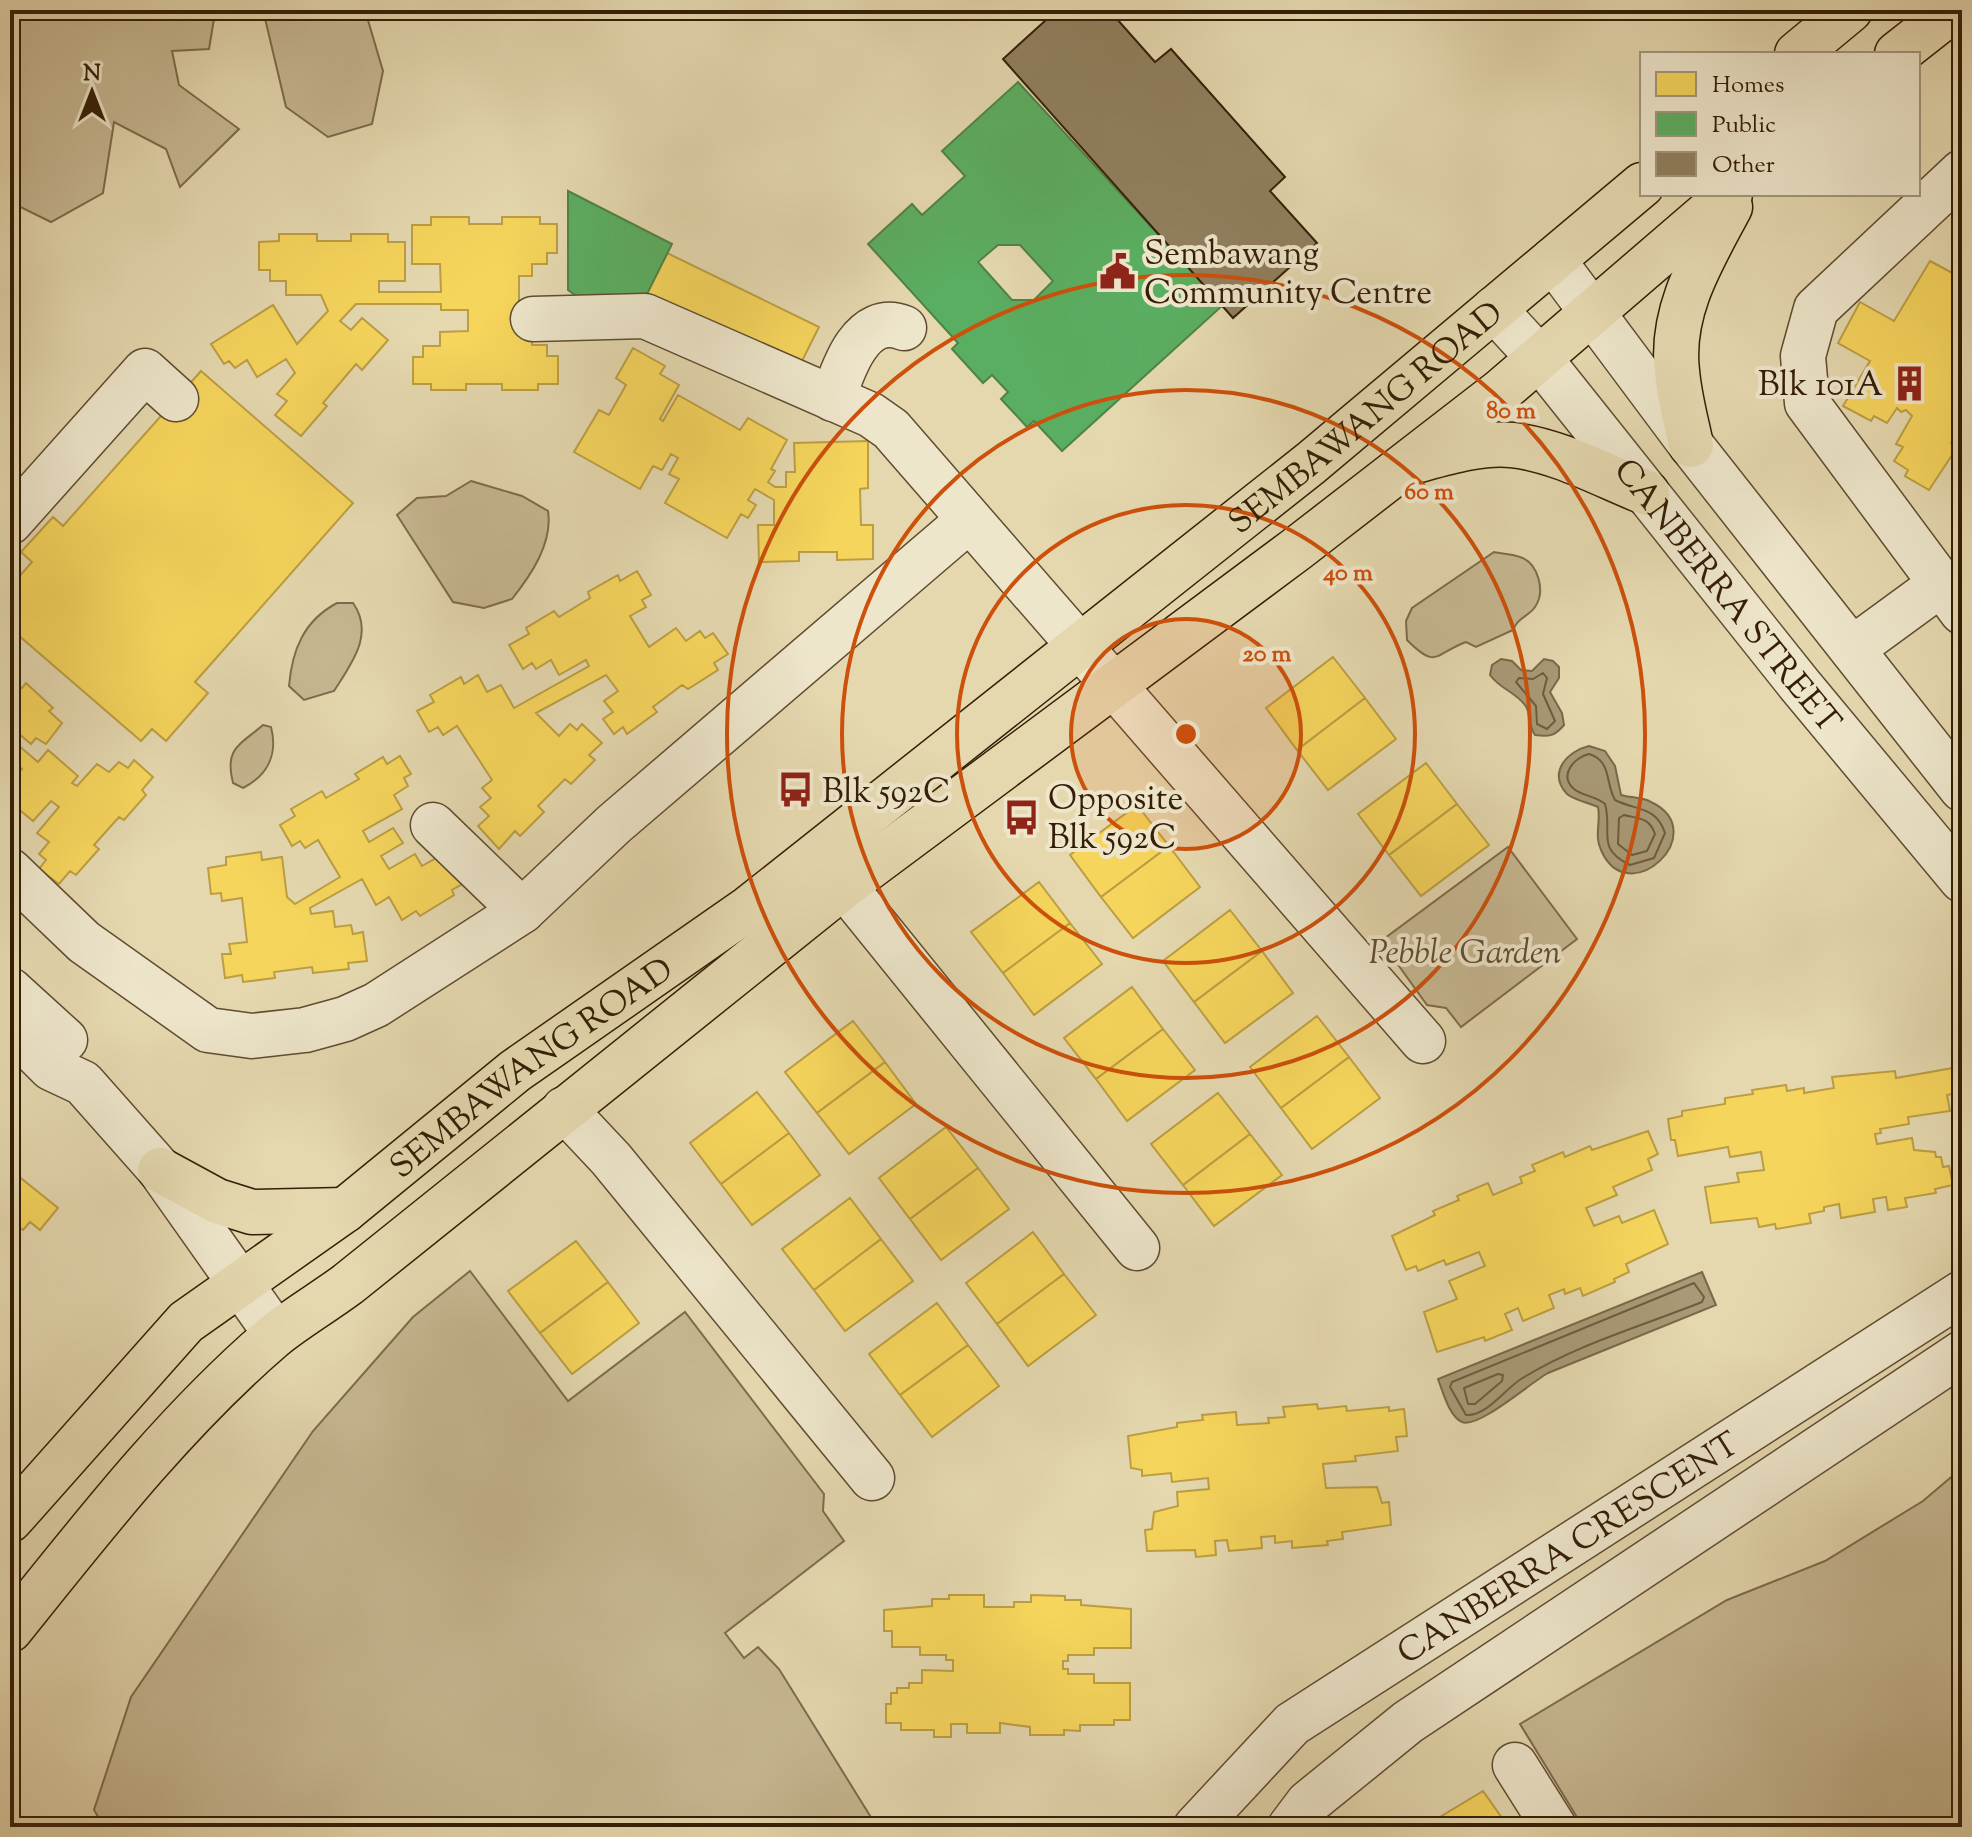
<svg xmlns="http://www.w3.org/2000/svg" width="1972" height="1837" font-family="'Sorts Mill Goudy',serif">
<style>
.green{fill:#c7b892;stroke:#7e6b4c;stroke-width:2}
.water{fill:#a99976;stroke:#7a6849;stroke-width:2}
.homes{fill:#f6d55c;stroke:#bc9e42;stroke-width:2}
.public{fill:#5aae61;stroke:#4f8346;stroke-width:2;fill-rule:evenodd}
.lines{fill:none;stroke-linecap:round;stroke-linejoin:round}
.shore{stroke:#6e5c3e;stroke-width:2}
.building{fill:#907f5e;stroke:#341e06;stroke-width:2}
.minor-casing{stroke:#604c30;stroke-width:47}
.major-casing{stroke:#341e06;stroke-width:47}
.minor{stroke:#eee6cb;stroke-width:44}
.major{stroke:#e5d8af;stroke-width:44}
.ring{fill:none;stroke:#cd500b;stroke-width:4}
.labels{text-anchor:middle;stroke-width:8;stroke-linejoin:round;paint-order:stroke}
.poi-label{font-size:34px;fill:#341e06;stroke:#eee6cb;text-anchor:start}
.street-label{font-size:34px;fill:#341e06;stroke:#eee6cb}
.park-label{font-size:34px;font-style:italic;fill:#604c30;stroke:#eee6cb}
.centre{fill:#cd500b;stroke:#eee6cb;stroke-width:4}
.ring-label{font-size:24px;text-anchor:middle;font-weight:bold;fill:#cd500b;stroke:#eee6cb;stroke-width:8;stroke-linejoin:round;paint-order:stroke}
</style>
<rect width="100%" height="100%" fill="#e5d8af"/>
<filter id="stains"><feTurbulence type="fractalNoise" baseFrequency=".0025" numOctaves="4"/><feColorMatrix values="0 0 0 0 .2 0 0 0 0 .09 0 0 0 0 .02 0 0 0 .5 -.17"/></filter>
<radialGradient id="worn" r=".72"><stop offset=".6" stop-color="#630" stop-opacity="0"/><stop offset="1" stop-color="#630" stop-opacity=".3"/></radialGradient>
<path class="green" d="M10 10H208L214 19 209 49 172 51 179 85 239 129 180 187 166 149 114 122 103 193 51 222 10 202Z
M263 10H365L383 71 372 124 328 137 286 107Z
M471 481 522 496 548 511C553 543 531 575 512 599L484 608 453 602 397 515 417 498 446 496Z
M1494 552C1502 554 1512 554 1520 557 1538 563 1546 591 1535 607 1528 617 1518 617 1513 630L1476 647 1466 642C1434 654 1437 670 1407 640L1406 621 1412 608Z
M337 603H353C375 634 351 664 334 691L304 700 289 686C292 651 303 621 337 603Z
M263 725 271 727C278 754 268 775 243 788L233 783C224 748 240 745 263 725Z
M1508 847 1577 939 1461 1027 1446 1008 1427 1005 1381 941Z
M470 1271 568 1401 685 1312 824 1494 823 1511 844 1541 725 1633 744 1658 758 1647 779 1669 877 1827H104L94 1810 131 1697 313 1431 413 1317Z
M1962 1468V1827H1583L1520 1724 1727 1600 1825 1561 1923 1501Z"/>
<path class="water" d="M1501 659 1512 661 1521 670 1532 671 1544 659 1553 661 1559 667V678L1550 692 1562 713 1564 725C1555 736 1549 737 1535 735 1528 725 1531 713 1525 705 1514 691 1500 689 1490 675L1492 665Z
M1589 746 1605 751 1615 766 1621 795C1630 798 1643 797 1651 802 1714 832 1628 913 1601 850 1594 836 1601 822 1598 807 1589 803 1574 800 1567 794 1547 772 1568 751 1589 746Z
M1702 1272 1716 1305 1548 1373C1530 1383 1478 1429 1462 1422 1449 1416 1443 1392 1438 1379Z"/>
<path class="homes" d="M431 217H469V224H502V217H540V224H557V253H547V264H532V276H519V330H532V345H547V356H558V384H538V390H502V384H466V390H431V384H413V357H423V346H440V332L468 331V310H441V304H356L340 321 351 330 362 318 388 340 362 370 356 364 323 403 327 406 301 436 275 415 287 401 277 394 295 373 286 359 257 377 247 360 235 368 229 361 224 364 211 344 273 305 297 344 328 311 321 295H286V281H270V270H259V242L279 241V234H317V241H351V234H388V242H405V281H379V292H441L440 264H412V225H431Z
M667 253 819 327 798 369 646 295Z
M1930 261 1958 276 1954 283 1962 288 1959 304 1962 306V404L1958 410 1962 412V423L1951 443 1958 446 1929 490 1905 476 1908 470 1894 461 1903 447 1896 444 1912 416 1906 410 1901 412 1897 408 1887 423 1874 416 1871 421 1843 406 1870 361 1838 343 1860 302 1894 321Z
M633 348 665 366 660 374 679 385 660 419 663 421 678 395 740 430 748 418 787 440 771 469 775 471 768 482 775 487H786V472H795L794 443 868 441V488L860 489 861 525H873V559L837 560V552H799V561L759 562 758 525H774V500L755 489 748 500 756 505 748 518 741 514 727 538 665 503 679 479 669 474 678 458 671 454 662 470 653 466 640 489 574 452 599 410 609 415 626 385 616 378Z
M201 371 353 503 195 682 208 693 166 741 152 729 141 741 10 628V587L32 562 21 552 53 517 63 526Z
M637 571 651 595 642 600 646 607 630 616 649 647 676 628 686 641 700 631 705 638 713 633 728 654 714 663 718 670 688 689 682 685 653 707 657 712 627 734 623 727 614 734 603 719 613 712 604 701 618 691 606 675 536 713 559 736 570 724 577 730 582 724 602 743 589 755 595 760 571 784 565 779 538 806 544 812 520 836 515 831 499 849 478 826 489 816 480 807 491 798 482 788 492 780 457 726 443 735 438 727 429 732 417 711 434 702 430 695 461 677 464 684 478 675 487 692 501 685 514 708 589 666 586 660 559 675 551 660 536 669 532 663 523 669 509 645 529 634 526 628 554 611 559 617 590 598 588 592 618 575 620 581Z
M1333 657 1365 698 1297 750 1266 708Z
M10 678 22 688 26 683 53 708 49 711 62 723 46 744 36 738 31 744 18 733 12 740 38 762 48 750 78 776 72 783 77 786 97 764 109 772 119 762 128 768 134 760 153 777 142 790 146 795 124 820 119 817 94 845 99 849 76 875 70 871 59 884 39 869 46 860 39 854 49 842 37 833 59 807 51 801 33 821 10 802V783L22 769 10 760Z
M1365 698 1396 739 1328 790 1297 750Z
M400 756 411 774 404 778 408 786 394 795 402 809 363 831 369 842 393 828 403 843 381 856 389 869 415 854 422 866 438 857 466 882 452 890 454 895 420 916 416 911 402 920 389 897 376 905 362 879 310 908 311 914 333 911 335 927 351 925 353 934 363 932 367 961 348 963 349 969 313 973 312 967 274 972 275 978 243 982 242 975 225 978 222 954H231L229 944 247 942 242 898 222 901 221 893 211 894 208 868 226 865V857L261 852 262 860 282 857 287 897 295 904 340 877 318 840 305 848 300 841 292 846 280 825 295 816 291 809 322 791 326 798 359 779 355 774 383 757 387 764Z
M1426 763 1457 804 1389 855 1358 814Z
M1457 804 1489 845 1421 896 1389 855Z
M1137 805 1169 846 1101 897 1070 855Z
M1169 846 1200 887 1133 938 1101 897Z
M1039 882 1070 923 1003 973 971 932Z
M1230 910 1262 951 1194 1002 1163 961Z
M1070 923 1102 964 1034 1015 1003 973Z
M1262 951 1293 993 1225 1043 1194 1002Z
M1132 987 1163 1029 1096 1079 1064 1038Z
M1317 1016 1349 1057 1281 1108 1250 1067Z
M853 1021 885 1062 817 1113 785 1072Z
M1163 1029 1195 1070 1127 1121 1096 1079Z
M1349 1057 1380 1098 1312 1149 1281 1108Z
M885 1062 916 1104 849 1154 817 1113Z
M1953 1068 1957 1093 1947 1095 1950 1111 1908 1117 1909 1124 1880 1129 1881 1133 1875 1134 1877 1144 1912 1138 1914 1150 1935 1152 1936 1157H1941L1943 1167 1949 1166 1953 1185 1935 1189 1936 1193 1905 1198 1907 1207 1888 1210 1886 1197 1873 1199 1875 1212 1841 1218 1839 1204 1824 1207V1211L1809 1214 1811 1223 1776 1229 1775 1224 1759 1227 1757 1218 1711 1223 1705 1187 1739 1182 1737 1173 1764 1170 1761 1152 1730 1157 1728 1147 1678 1156 1675 1140H1671L1668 1119 1682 1116V1111L1725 1104V1098L1753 1094 1752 1090 1786 1085 1787 1091 1804 1088V1093L1834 1088 1832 1077 1895 1071 1896 1078Z
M757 1092 789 1133 721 1184 690 1143Z
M1218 1093 1250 1134 1183 1185 1151 1144Z
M946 1127 978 1168 910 1219 879 1178Z
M1648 1131 1658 1154 1648 1159 1652 1170 1613 1187 1617 1195 1586 1208 1594 1226 1619 1216 1622 1223 1654 1210 1668 1244 1626 1264 1629 1272 1614 1279 1615 1282 1583 1296 1580 1288 1565 1294 1564 1289 1549 1295 1554 1308 1523 1321 1518 1308 1505 1314 1512 1330 1485 1341 1484 1337 1437 1352 1424 1312 1457 1299 1449 1281 1485 1266 1479 1252 1446 1265 1444 1260 1418 1271 1416 1266 1406 1270 1392 1236 1435 1215 1433 1211 1459 1200 1457 1196 1488 1183 1493 1195 1522 1183 1520 1177 1535 1171 1532 1165 1563 1152 1565 1157 1590 1146 1592 1150Z
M789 1133 820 1175 752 1225 721 1184Z
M1250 1134 1282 1175 1214 1226 1183 1185Z
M978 1168 1009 1209 941 1260 910 1219Z
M10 1174 15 1178 17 1175 58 1208 40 1230 30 1222 23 1230 10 1220Z
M850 1198 881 1239 814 1290 782 1249Z
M1033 1232 1064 1274 997 1324 966 1283Z
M881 1239 913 1281 845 1331 814 1290Z
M576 1241 608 1282 540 1333 508 1291Z
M1064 1274 1096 1315 1028 1366 997 1324Z
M608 1282 639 1323 572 1374 540 1333Z
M937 1303 968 1345 900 1395 869 1354Z
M968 1345 999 1386 932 1437 900 1395Z
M1317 1404 1318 1409 1346 1406 1347 1411 1389 1407V1411L1404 1409 1407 1436 1396 1437 1398 1451 1355 1456 1356 1461 1323 1464 1326 1488 1377 1487 1382 1503 1389 1502 1391 1525 1342 1532 1343 1539 1327 1541 1328 1545 1292 1548V1541L1275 1543V1536L1261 1537 1262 1548 1229 1551 1227 1540 1215 1541 1216 1555 1196 1557 1195 1550 1147 1551 1145 1530 1152 1529 1154 1512 1178 1506 1177 1492 1209 1489 1208 1478 1172 1482 1171 1473 1142 1476V1470L1131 1468 1128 1436 1177 1427V1423L1203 1420 1202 1415 1236 1412 1237 1425 1269 1423 1268 1418 1285 1417 1283 1407Z
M949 1595H984V1607H1014V1602H1031V1595L1065 1596V1600H1081V1605L1131 1609V1648H1094V1655H1068V1661H1063V1669H1068V1674H1094V1683H1130V1720H1114V1725H1080V1731L1064 1730V1735H1030V1727L1000 1723V1733H967V1724H951V1737H934V1730H901V1723H886V1704H891V1693H897V1688H909V1683H922V1670L953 1671V1660H946V1655H920V1647H892V1631H884V1610L932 1606V1599H949Z
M1483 1791 1502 1818 1492 1824 1493 1827H1442L1440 1817Z"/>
<path class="public" d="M1018 82 1223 305 1062 451 1034 421 1027 427 1001 399 1008 392 992 375 983 383 952 349 958 343 868 244 912 204 922 215 965 176 942 151ZM998 245H1020L1053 281 1034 300H1012L978 262Z
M568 191 672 244 644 300 583 301 568 290Z"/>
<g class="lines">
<path class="shore" d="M1543 673 1547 678 1543 694 1555 721 1547 729 1537 724 1536 706 1516 682 1519 678 1533 679Z
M1589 754C1612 761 1605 783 1615 800 1637 811 1656 806 1665 833L1654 858 1630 865C1595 848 1613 832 1605 804 1596 796 1582 796 1574 789 1558 775 1575 757 1589 754Z
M1624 815C1639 819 1649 817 1655 834L1647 851 1632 855 1618 844 1619 818Z
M1694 1283 1704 1297 1702 1302C1642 1326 1575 1345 1521 1379 1505 1389 1486 1417 1466 1415L1450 1387 1452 1382Z
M1498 1374 1503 1375 1502 1381 1475 1404H1468L1464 1388Z"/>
</g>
<path class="building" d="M1057 10H1109L1155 62 1171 49 1285 177 1270 191 1317 243 1233 318 1003 59Z"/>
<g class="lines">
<defs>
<g id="minor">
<path d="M1962 172 1816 309 1803 356 1807 403 1962 612"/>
<path d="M1553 260 1691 445 1962 789"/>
<path id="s1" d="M1494 309 1540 359 1799 684 1962 880"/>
<path d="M533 319 645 316 871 415 891 429 1423 1041"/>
<path d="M833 399C843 368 862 311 904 328"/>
<path d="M10 522 145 371 176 399"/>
<path d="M1852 649 1941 584"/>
<path d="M433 825 522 911"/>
<path d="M10 871 84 942 208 1030 252 1036 305 1030 345 1019 376 1005 522 911 614 824 969 520"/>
<path d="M844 886 1137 1248"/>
<path d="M10 990 65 1040"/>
<path d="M10 1027 51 1068 83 1083 160 1170 276 1334"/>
<path d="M564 1109 611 1159 872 1478"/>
<path d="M1515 1765 1554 1827"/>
<path id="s2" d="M1196 1827 1292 1724 1962 1293"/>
<path d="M1290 1827 1308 1803 1408 1722 1962 1353"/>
</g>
<g id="major">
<path d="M1797 54 1850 10"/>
<path d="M1897 54 1953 10"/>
<path d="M1691 445C1686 421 1679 396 1677 371 1670 310 1703 258 1730 207"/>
<path d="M1419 460C1448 452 1482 442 1512 445 1558 450 1604 476 1647 493"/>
<path d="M160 1170 217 1201 252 1212 345 1210"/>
<path id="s3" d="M10 1520 186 1322 345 1210 515 1071 749 908 1311 463 1642 185"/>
<path d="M10 1630C92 1528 173 1423 273 1337 296 1318 324 1302 348 1284L844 886 1298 548 1501 391 1730 194"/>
</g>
</defs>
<use href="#minor" class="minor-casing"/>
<use href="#major" class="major-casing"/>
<use href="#minor" class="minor"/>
<use href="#major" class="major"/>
</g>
<circle cx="1186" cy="734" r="115" fill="#cd500b" fill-opacity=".12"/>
<g class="ring">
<circle cx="1186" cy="734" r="115"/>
<circle cx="1186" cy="734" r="229"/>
<circle cx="1186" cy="734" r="344"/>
<circle cx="1186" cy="734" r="459"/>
</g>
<defs>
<symbol id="civic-bare" viewBox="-9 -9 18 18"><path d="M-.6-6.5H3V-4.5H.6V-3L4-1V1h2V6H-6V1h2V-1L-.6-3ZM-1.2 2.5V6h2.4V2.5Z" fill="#8f2418" stroke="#eee6cb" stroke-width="2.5" paint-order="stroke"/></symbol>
<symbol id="building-bare" viewBox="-9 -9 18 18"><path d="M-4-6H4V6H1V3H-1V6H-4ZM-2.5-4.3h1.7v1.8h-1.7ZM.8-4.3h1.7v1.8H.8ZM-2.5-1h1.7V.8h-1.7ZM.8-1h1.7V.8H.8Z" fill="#8f2418" stroke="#eee6cb" stroke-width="2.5" paint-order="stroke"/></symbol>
<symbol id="bus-bare" viewBox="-9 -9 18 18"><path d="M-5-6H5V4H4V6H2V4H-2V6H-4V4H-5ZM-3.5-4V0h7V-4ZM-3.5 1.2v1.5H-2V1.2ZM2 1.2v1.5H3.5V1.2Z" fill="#8f2418" stroke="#eee6cb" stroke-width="2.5" paint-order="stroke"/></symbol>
</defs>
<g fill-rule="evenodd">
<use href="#civic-bare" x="1092" y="246" width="51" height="51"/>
<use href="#building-bare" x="1884" y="358" width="51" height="51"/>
<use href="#bus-bare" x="770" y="764" width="51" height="51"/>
<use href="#bus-bare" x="996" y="792" width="51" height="51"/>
</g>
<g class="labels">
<g class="poi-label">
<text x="1144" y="264">Sembawang<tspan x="1144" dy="39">Community Centre</tspan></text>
<text x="1883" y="395" text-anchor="end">Blk 101A</text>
<text x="822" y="802">Blk 592C</text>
<text x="1048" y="809">Opposite<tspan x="1048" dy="39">Blk 592C</tspan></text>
</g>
<g class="street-label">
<text dy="12" stroke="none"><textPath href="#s3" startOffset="1752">SEMBAWANG ROAD</textPath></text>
<text dy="12" stroke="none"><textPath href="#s1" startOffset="370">CANBERRA STREET</textPath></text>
<text dy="12" stroke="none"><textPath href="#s3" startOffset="694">SEMBAWANG ROAD</textPath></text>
<text dy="12" stroke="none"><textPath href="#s2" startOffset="468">CANBERRA CRESCENT</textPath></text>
</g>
<g class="park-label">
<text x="1465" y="963">Pebble Garden</text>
</g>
</g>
<circle cx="1186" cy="734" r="12" class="centre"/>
<g class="ring-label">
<text x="1511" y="418">80 m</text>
<text x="1429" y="499">60 m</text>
<text x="1348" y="580">40 m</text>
<text x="1267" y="661">20 m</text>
</g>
<rect width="1972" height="1837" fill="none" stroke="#e5d8af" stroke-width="40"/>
<rect x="12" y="12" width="1948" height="1813" fill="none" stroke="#341e06" stroke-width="4"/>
<rect x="20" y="20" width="1932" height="1797" fill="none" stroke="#341e06" stroke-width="2"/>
<rect x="1640" y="52" width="280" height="144" fill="#eee6cb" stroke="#a4967c" stroke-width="2"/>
<rect x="1656" y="72" width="40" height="24" fill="#f6d55c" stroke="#a4967c" stroke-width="2"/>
<text x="1712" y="92" font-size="24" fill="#341e06">Homes</text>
<rect x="1656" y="112" width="40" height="24" fill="#5aae61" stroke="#a4967c" stroke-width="2"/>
<text x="1712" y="132" font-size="24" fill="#341e06">Public</text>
<rect x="1656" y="152" width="40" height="24" fill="#907f5e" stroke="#a4967c" stroke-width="2"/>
<text x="1712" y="172" font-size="24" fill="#341e06">Other</text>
<g transform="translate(92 92)" stroke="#eee6cb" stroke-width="6" paint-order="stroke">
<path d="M0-6L14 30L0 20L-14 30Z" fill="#341e06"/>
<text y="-12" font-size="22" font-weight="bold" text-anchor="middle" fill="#341e06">N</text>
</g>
<rect width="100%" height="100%" filter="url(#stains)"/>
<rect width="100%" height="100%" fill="url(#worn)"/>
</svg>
